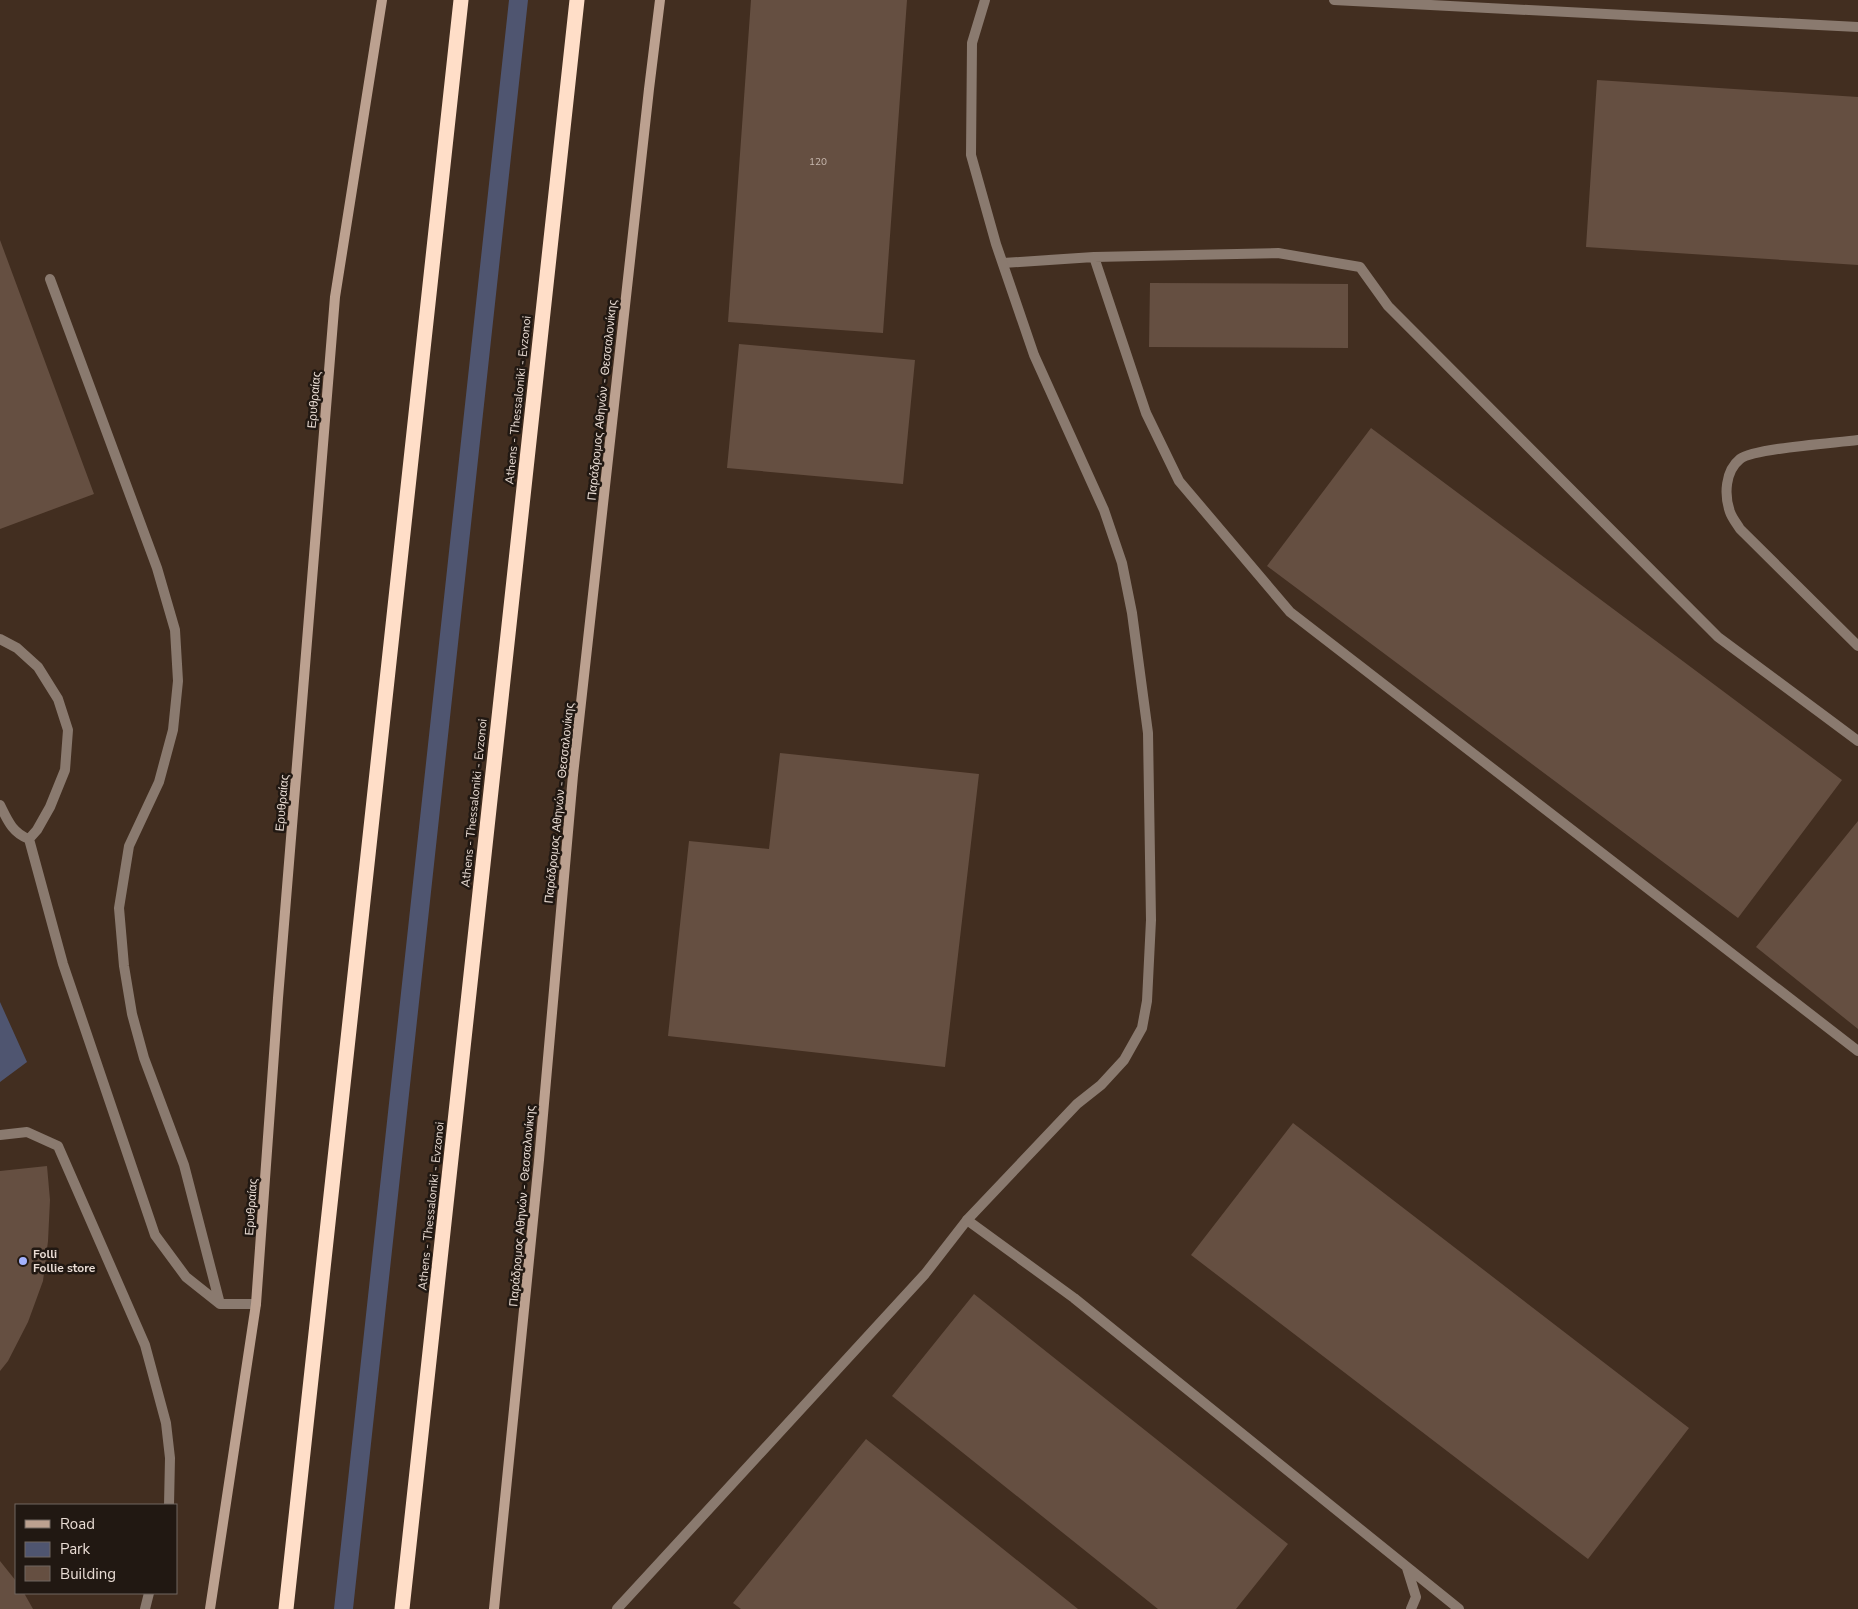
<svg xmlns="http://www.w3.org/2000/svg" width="1858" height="1609" font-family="'Nunito Sans',sans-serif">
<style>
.green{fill:#4f5570}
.building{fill:#654f41}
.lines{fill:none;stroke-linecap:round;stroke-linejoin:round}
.service{stroke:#8a7a6f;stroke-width:10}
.minor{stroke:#8a7a6f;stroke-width:10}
.secondary{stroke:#bca190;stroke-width:10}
.motorway{stroke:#ffdec8;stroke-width:15}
.poi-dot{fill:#a3b2fd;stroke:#211812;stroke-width:2}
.labels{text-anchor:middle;stroke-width:5;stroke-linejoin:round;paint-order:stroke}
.number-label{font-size:10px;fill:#c8b9af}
.street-label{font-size:12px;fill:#e9dcd4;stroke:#211812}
.poi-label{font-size:12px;font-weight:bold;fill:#e9dcd4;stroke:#211812;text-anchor:start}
</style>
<rect width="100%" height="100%" fill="#422e20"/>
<path class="green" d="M509 0H528L353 1609H334Z
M0 1002 27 1062 0 1082Z"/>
<path class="building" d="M751 0H907L883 333 728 322Z
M1597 80 1858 97V265L1586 247Z
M0 240 94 494 0 529Z
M1150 283 1348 284V348L1149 347Z
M739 344 915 360 903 484 727 468Z
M1371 428 1842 780 1738 918 1267 566Z
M780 753 979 774 945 1067 668 1036 689 841 769 849Z
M1858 821V1029L1756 947Z
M1293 1123 1689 1428 1588 1559 1191 1255Z
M47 1166 50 1200 48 1241 43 1281 28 1322 8 1361 0 1371V1171Z
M974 1294 1288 1544 1236 1609H1158L892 1396Z
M866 1439 1078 1609H741L733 1603Z
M0 1561 16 1581V1593H24L33 1609H0Z"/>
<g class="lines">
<path class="service" d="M1094 257 1146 413 1179 481 1290 612 1858 1051
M1003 263 1094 257 1278 253 1360 267 1388 306 1718 637 1858 741
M50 279 157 568 175 630 178 681 173 730 159 782 129 846 119 908 124 966 132 1014 144 1058 184 1165 220 1304
M1858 440C1836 443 1754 448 1740 459 1725 471 1724 495 1730 512 1732 518 1737 524 1740 529L1858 646
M0 639 17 648 38 667 58 699 68 730 65 770 50 807 37 830 29 839C12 833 7 819 0 805
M29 839 63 964 155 1235 186 1277 220 1304H256
M0 1135 27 1132 58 1146 145 1345 166 1423 170 1458 169 1505
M967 1220 1074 1298 1459 1609
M1407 1568 1416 1597 1411 1609
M145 1609 149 1593"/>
<path class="minor" d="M1334 0 1858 27
M617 1609 925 1274 967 1220 1077 1104 1101 1085 1124 1060 1142 1028 1147 1001 1151 920 1148 733 1132 613 1122 563 1104 510 1034 355 996 244 971 155 972 43 985 0"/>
<path class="secondary" d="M210 1609 256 1304 278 998 335 297 382 0
M494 1609 539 1160 573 775 649 89 660 0"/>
<path class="motorway" d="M286 1609 461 0
M402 1609 577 0"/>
</g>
<circle class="poi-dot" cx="23" cy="1261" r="5"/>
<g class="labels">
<g class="number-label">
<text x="818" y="165">120</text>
</g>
<g class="street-label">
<text transform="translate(314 400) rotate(-85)" y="4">Ερυθραίας</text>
<text transform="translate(518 400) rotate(-84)" y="4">Athens - Thessaloniki - Evzonoi</text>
<text transform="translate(602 400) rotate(-84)" y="4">Παράδρομος Αθηνών - Θεσσαλονίκης</text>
<text transform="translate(282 803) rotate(-85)" y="4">Ερυθραίας</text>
<text transform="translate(474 803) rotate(-84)" y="4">Athens - Thessaloniki - Evzonoi</text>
<text transform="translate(559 803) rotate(-84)" y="4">Παράδρομος Αθηνών - Θεσσαλονίκης</text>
<text transform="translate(431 1206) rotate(-84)" y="4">Athens - Thessaloniki - Evzonoi</text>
<text transform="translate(522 1206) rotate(-85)" y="4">Παράδρομος Αθηνών - Θεσσαλονίκης</text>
<text transform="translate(251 1207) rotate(-86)" y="4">Ερυθραίας</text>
</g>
<g class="poi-label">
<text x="33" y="1258">Folli<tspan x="33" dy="14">Follie store</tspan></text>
</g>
</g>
<rect x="15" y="1504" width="162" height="90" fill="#211812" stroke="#716660"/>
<rect x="25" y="1520" width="25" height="8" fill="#bca190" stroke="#716660"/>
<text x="60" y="1529" font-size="15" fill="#e9dcd4">Road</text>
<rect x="25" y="1542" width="25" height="15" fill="#4f5570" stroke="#716660"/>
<text x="60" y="1554" font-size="15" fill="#e9dcd4">Park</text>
<rect x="25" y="1566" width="25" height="15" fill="#654f41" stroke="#716660"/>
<text x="60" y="1579" font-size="15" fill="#e9dcd4">Building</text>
</svg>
